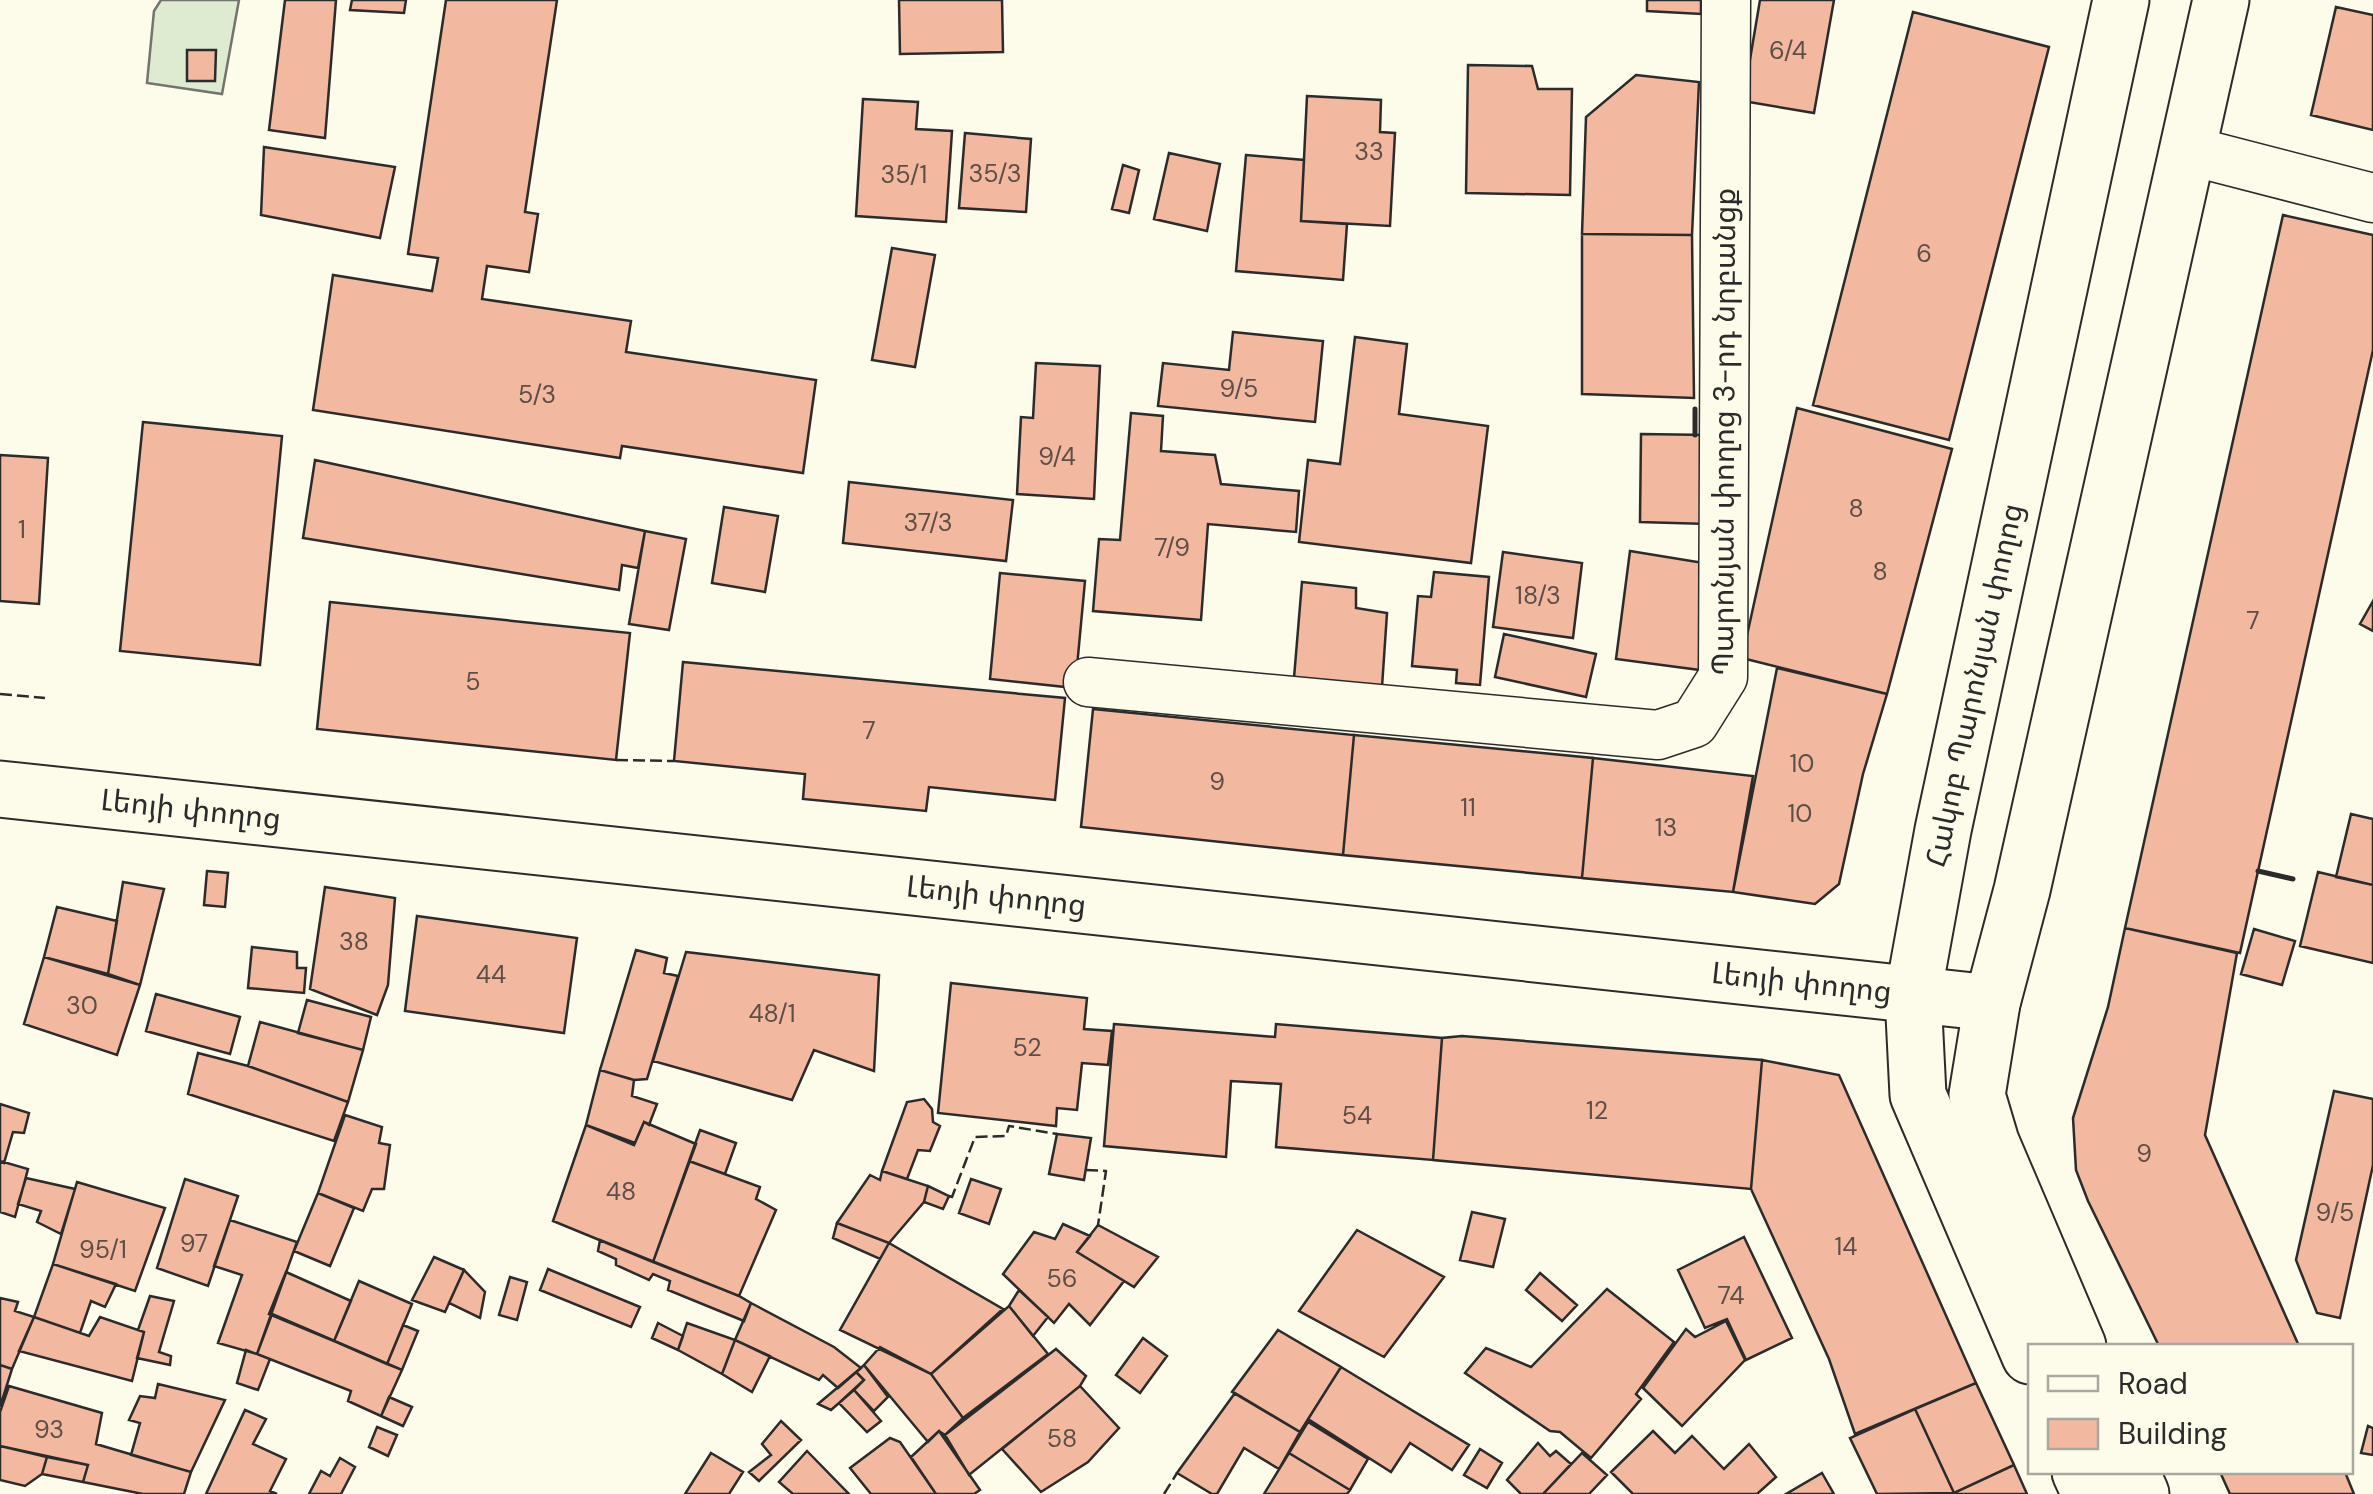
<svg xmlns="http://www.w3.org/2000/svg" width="2373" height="1494" font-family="'DM Sans','Noto Sans Armenian',sans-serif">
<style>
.green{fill:#deebd1;stroke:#74746e;stroke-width:2.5}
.building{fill:#f2b8a0;stroke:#2b2b2b;stroke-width:2.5}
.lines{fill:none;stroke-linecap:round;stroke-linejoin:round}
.minor-casing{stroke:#2b2b2b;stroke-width:51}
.secondary-casing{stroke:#2b2b2b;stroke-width:59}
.primary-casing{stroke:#2b2b2b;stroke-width:59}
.minor{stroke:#fdfbea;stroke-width:48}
.secondary{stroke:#fdfbea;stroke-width:55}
.primary{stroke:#fdfbea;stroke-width:55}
.fence{stroke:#2b2b2b;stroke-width:2.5;stroke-dasharray:12 5;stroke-linecap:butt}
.wall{stroke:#2b2b2b;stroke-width:5}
.labels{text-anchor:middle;stroke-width:8;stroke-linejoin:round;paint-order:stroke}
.number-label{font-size:25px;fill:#5d4e48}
.street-label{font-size:30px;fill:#2b2b2b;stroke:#fdfbea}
</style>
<rect width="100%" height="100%" fill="#fdfbea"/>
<path class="green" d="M161 0H239L222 94 147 83 154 11Z"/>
<path class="building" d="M285 0H336L325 138 269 130Z
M352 0H406L404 13 350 10Z
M446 0H557L525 212 538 214 529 272 487 266 482 299 631 321 626 352 816 380 803 473 622 446 620 458 313 410 333 275 432 291 438 258 408 254Z
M899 0H1002L1003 52 900 54Z
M1647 0H1701V14L1647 11Z
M1760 0H1834L1814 113 1743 101Z
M2336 7 2373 15V130L2311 115Z
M1913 12 2049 47 1949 440 1813 405Z
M187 50H216L215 81H187Z
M1468 65 1532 66 1538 89H1572L1570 195 1466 193Z
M1636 75 1699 82 1692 235 1582 234 1586 117Z
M1307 96 1381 100 1380 132 1395 133 1390 226 1301 221Z
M863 99 918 102 916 129 952 131 946 222 856 216Z
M965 133 1031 139 1026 212 959 208Z
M264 147 395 167 380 238 261 215Z
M1169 153 1220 164 1207 231 1154 219Z
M1246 155 1304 160 1301 221 1347 224 1343 280 1236 271Z
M1123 165 1139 170 1129 213 1112 209Z
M2283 215 2373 235V350L2240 953 2125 928Z
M1582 234 1692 235 1694 398 1582 394Z
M892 248 935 255 915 367 872 360Z
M1233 332 1323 341 1315 422 1158 406 1163 363 1229 370Z
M1355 337 1407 344 1399 414 1488 426 1471 563 1299 542 1308 460 1340 464Z
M1036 363 1100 366 1094 499 1017 494 1021 417 1033 418Z
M1797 408 1952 449 1887 694 1742 658Z
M1131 413 1163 416 1161 451 1215 455 1221 484 1299 491 1296 532 1208 524 1201 620 1093 611 1099 539 1120 540Z
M143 422 282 436 260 665 120 651Z
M1641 434 1709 435 1708 524 1640 522Z
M0 455 48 458 39 604 0 601Z
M315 460 645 531 638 568 622 565 619 590 303 538Z
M849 482 1013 500 1006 561 843 543Z
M724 507 778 516 765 592 712 583Z
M645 531 686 539 669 630 629 624Z
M1630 551 1716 565 1700 670 1616 659Z
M1503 552 1582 563 1573 638 1493 627Z
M1434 572 1489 577 1480 685 1456 683 1457 670 1412 666 1418 596 1431 597Z
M1000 573 1085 581 1075 688 990 679Z
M1302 582 1356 588V608L1387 613 1382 687 1294 678Z
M2373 601V631L2360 624Z
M330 602 630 633 616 760 317 729Z
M1504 634 1596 654 1586 697 1495 677Z
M683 662 1065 698 1055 800 929 787 926 811 803 799 805 774 674 761Z
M1777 668 1887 694 1863 774 1839 884 1815 904 1733 892Z
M1093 709 1354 735 1343 855 1081 827Z
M1354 735 1593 758 1582 878 1343 855Z
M1593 758 1753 776 1733 892 1582 878Z
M2351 814 2373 819V885L2336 877Z
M207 871 228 873 225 907 204 905Z
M2318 872 2373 885V963L2300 946Z
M123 882 164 889 140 985 108 974Z
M325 887 395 898 388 985 377 1015 310 989Z
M57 907 117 921 108 974 44 957Z
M417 916 577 938 564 1033 405 1011Z
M2125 928 2237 953 2205 1135 2299 1346H2159L2088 1201 2076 1170 2073 1118 2108 1007Z
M2254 929 2295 941 2282 985 2241 974Z
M252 947 297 952V968H306L304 993 248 988Z
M636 950 667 958 664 973 678 976 647 1079 634 1080 600 1070Z
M686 952 879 975 874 1071 814 1050 792 1100 653 1061Z
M44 957 140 985 117 1055 24 1024Z
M951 983 1087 998 1084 1029 1112 1031 1108 1065 1082 1063 1077 1110 1057 1108 1056 1126 938 1113Z
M156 994 240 1017 230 1054 146 1031Z
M307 1000 371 1017 363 1050 298 1033Z
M260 1022 363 1050 348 1102 248 1066Z
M1114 1024 1275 1037 1276 1024 1442 1038 1433 1160 1276 1147 1281 1084 1231 1081 1226 1157 1104 1146Z
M1462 1036 1762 1060 1751 1189 1433 1160 1442 1038Z
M198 1053 248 1066 348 1102 334 1141 188 1094Z
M1762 1060 1839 1075 1976 1383 1855 1434 1829 1359 1751 1189Z
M600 1070 634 1080 632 1096 657 1104 649 1125 644 1122 635 1143 586 1125Z
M2334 1091 2373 1099V1165L2340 1318 2317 1313 2296 1260Z
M924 1099 932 1109 933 1122 940 1126 930 1151 918 1150 907 1179 882 1171 907 1102Z
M0 1104 29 1113 24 1133 13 1132 4 1163 0 1161Z
M345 1115 382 1127 379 1143 390 1145 384 1189H372L363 1211 318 1193Z
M644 1122 696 1144 653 1262 553 1221 586 1125 634 1145Z
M700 1130 736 1143 725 1174 689 1161Z
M1057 1134 1091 1138 1084 1180 1049 1174Z
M0 1161 28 1169 15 1217 0 1212Z
M689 1161 760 1187 756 1199 776 1210 739 1296 653 1262Z
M882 1171 928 1186 924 1202 889 1243 837 1223 870 1175 880 1180Z
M26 1178 75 1189 61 1234 37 1222 41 1211 18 1204Z
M185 1179 238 1196 208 1286 157 1268Z
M971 1179 1001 1189 989 1224 959 1213Z
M77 1182 165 1208 135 1291 53 1264Z
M928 1186 949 1196 943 1209 924 1202Z
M318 1193 354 1208 330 1266 294 1251Z
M1472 1212 1505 1219 1493 1267 1460 1260Z
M230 1220 297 1242 257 1354 218 1343 242 1275 214 1266Z
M837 1223 889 1243 880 1259 833 1238Z
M1063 1224 1090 1236 1077 1252 1124 1281 1090 1325 1069 1304 1054 1323 1003 1274 1034 1232 1055 1239Z
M1098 1225 1158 1257 1134 1287 1077 1252Z
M1357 1230 1444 1277 1384 1357 1299 1311Z
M1744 1237 1792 1338 1746 1360 1727 1319 1705 1328 1678 1270Z
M600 1240 739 1296 751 1303 744 1321 668 1290 670 1281 653 1274 649 1280 616 1265V1259L598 1251Z
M889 1243 1003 1309 931 1374 840 1330Z
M434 1257 464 1270 445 1312 412 1300Z
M53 1264 116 1284 105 1307 91 1301 80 1333 34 1317Z
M548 1269 640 1307 631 1327 540 1290Z
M464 1270 485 1292 480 1318 449 1303Z
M286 1272 351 1301 334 1341 269 1314Z
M1540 1273 1577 1305 1562 1321 1526 1290Z
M510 1277 527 1282 517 1320 499 1315Z
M359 1281 412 1304 387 1364 334 1341Z
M1607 1289 1674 1342 1636 1394 1641 1399 1591 1458 1560 1432 1550 1431 1465 1373 1486 1348 1531 1367Z
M1019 1290 1048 1317 1033 1336 1009 1306Z
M150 1296 174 1301 159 1352 171 1356 170 1365 137 1358 144 1332 138 1330Z
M0 1298 18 1302 15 1311 34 1317 12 1369 0 1365Z
M751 1303 834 1347 861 1368 838 1388 823 1375 819 1380 735 1340Z
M1009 1306 1048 1354 963 1418 931 1374Z
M272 1314 402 1370 381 1416 348 1401 351 1391 257 1354Z
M34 1317 89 1336 100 1317 144 1332 132 1381 19 1351Z
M1726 1321 1745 1360 1682 1426 1643 1388 1686 1329 1695 1337Z
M658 1323 683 1336 678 1350 652 1338Z
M687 1323 735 1340 722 1374 678 1350Z
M403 1325 418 1331 402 1370 387 1364Z
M1278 1330 1341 1367 1300 1432 1232 1392Z
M1143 1338 1167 1356 1140 1393 1116 1375Z
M735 1340 770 1356 752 1392 722 1374Z
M880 1347 931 1374 963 1418 945 1435 939 1431 928 1442 864 1365Z
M1056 1349 1086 1376 1080 1386 969 1475 945 1435Z
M246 1350 270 1359 258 1390 237 1383Z
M0 1365 12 1369 0 1407Z
M864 1365 888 1397 874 1411 854 1390 864 1380 856 1372Z
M1341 1367 1469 1445 1452 1470 1410 1443 1391 1472 1308 1419Z
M856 1372 864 1380 839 1403 831 1410 818 1404Z
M1976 1383 2014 1465 1954 1493 1915 1409Z
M158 1384 225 1400 191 1472 131 1455 140 1423 129 1420 140 1396 155 1398Z
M9 1386 102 1413 96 1444 191 1472 184 1494H143L83 1482 88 1465 0 1446V1412Z
M1080 1386 1119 1428 1088 1462 1041 1492 1002 1449Z
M854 1390 881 1421 867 1432 839 1403Z
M1235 1393 1300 1432 1279 1469 1244 1448 1217 1494H1212L1177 1473Z
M389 1397 412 1407 403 1426 381 1416Z
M1915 1409 1954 1493 1877 1494 1850 1438Z
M245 1410 266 1419 253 1444 286 1459 270 1491 277 1494H206Z
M781 1421 801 1440 759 1481 749 1472 771 1455 762 1444Z
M1308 1422 1368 1459 1350 1490 1289 1453Z
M2368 1426 2373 1428V1455L2361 1453Z
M377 1427 397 1435 388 1456 369 1447Z
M939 1431 980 1490 974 1494H936L911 1457Z
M1653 1431 1675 1453 1692 1436 1724 1469 1749 1444 1776 1477 1757 1494H1633L1611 1472Z
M890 1438 900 1442 936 1494H871L850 1468Z
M1538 1443 1550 1456 1556 1451 1571 1464 1543 1494H1521L1507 1480Z
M0 1446 47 1457 42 1474 25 1486 0 1480Z
M1480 1449 1502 1463 1487 1488 1464 1475Z
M807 1451 849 1494H793L779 1482Z
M711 1453 743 1472 729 1494H685Z
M1289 1453 1350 1490 1347 1494H1264Z
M1582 1453 1607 1475 1589 1494H1543Z
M47 1457 88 1465 83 1482 42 1474Z
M340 1458 355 1467 341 1494H309L321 1471 330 1476Z
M2014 1465 2027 1494H1951L1954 1493Z
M2220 1472H2345L2354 1494H2230Z
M1822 1473 1834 1494H1786Z"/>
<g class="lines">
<defs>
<g id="minor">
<path d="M2187 150 2373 198"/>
<path id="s1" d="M1088 682 1658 735 1694 723 1723 677 1726 0"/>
</g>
<g id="secondary">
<path id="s2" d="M0 789 1992 1003"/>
</g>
<g id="primary">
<path d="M2078 1346 1991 1142 1977 1095 1992 1003 2022 890 2221 0"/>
<path id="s3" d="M2030 1356 1918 1095 1913 995 1943 830 2121 0"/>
<path d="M2080 1472 2090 1494"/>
<path d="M2131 1472 2141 1494"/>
</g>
</defs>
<use href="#minor" class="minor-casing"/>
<use href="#secondary" class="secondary-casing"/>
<use href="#primary" class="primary-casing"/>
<use href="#minor" class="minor"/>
<use href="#secondary" class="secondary"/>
<use href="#primary" class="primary"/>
<path class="fence" d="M0 694 45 698
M616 760 674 761
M1086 1170 1106 1171 1098 1225
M949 1196 952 1197 975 1137 1006 1136 1009 1126 1057 1134
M1164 1494 1177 1473"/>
<path class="wall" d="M1695 435V409
M2258 871 2293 879"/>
</g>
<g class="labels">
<g class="number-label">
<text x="1788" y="59">6/4</text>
<text x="1369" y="160">33</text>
<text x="995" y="182">35/3</text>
<text x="904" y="183">35/1</text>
<text x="1924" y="262">6</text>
<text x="1239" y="397">9/5</text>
<text x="537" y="403">5/3</text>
<text x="1057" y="465">9/4</text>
<text x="1856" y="517">8</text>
<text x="928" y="531">37/3</text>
<text x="22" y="538">1</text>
<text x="1172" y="556">7/9</text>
<text x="1880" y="580">8</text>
<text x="1538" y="604">18/3</text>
<text x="2253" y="629">7</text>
<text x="473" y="690">5</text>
<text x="869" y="739">7</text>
<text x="1802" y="772">10</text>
<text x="1217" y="790">9</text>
<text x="1468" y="816">11</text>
<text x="1800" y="822">10</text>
<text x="1666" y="836">13</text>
<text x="354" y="950">38</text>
<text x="491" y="983">44</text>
<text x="82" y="1014">30</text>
<text x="772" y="1022">48/1</text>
<text x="1027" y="1056">52</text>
<text x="1597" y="1119">12</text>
<text x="1357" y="1124">54</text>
<text x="2144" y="1162">9</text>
<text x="621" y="1200">48</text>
<text x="2335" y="1221">9/5</text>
<text x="194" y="1252">97</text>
<text x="1846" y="1255">14</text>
<text x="103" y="1258">95/1</text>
<text x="1062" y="1287">56</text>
<text x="1731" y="1304">74</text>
<text x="49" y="1438">93</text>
<text x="1062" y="1447">58</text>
</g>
<g class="street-label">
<text dy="10" stroke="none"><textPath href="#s1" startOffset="910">Պարոնյան փողոց 3-րդ նրբանցք</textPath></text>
<text dy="10" stroke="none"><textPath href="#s3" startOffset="700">Հակոբ Պարոնյան փողոց</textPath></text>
<text dy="10" stroke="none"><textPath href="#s2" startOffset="192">Լեոյի փողոց</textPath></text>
<text dy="10" stroke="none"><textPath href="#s2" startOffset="1002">Լեոյի փողոց</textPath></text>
<text dy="10" stroke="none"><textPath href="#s2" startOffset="1812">Լեոյի փողոց</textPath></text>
</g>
</g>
<rect x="2028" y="1344" width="325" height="130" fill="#fdfbea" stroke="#a9a89e" stroke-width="2.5"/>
<rect x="2048" y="1376" width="50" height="15" fill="#fdfbea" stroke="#a9a89e" stroke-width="2.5"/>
<text x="2118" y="1394" font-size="30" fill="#2b2b2b">Road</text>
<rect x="2048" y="1419" width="50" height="30" fill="#f2b8a0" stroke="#a9a89e" stroke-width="2.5"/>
<text x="2118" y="1444" font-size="30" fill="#2b2b2b">Building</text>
</svg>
